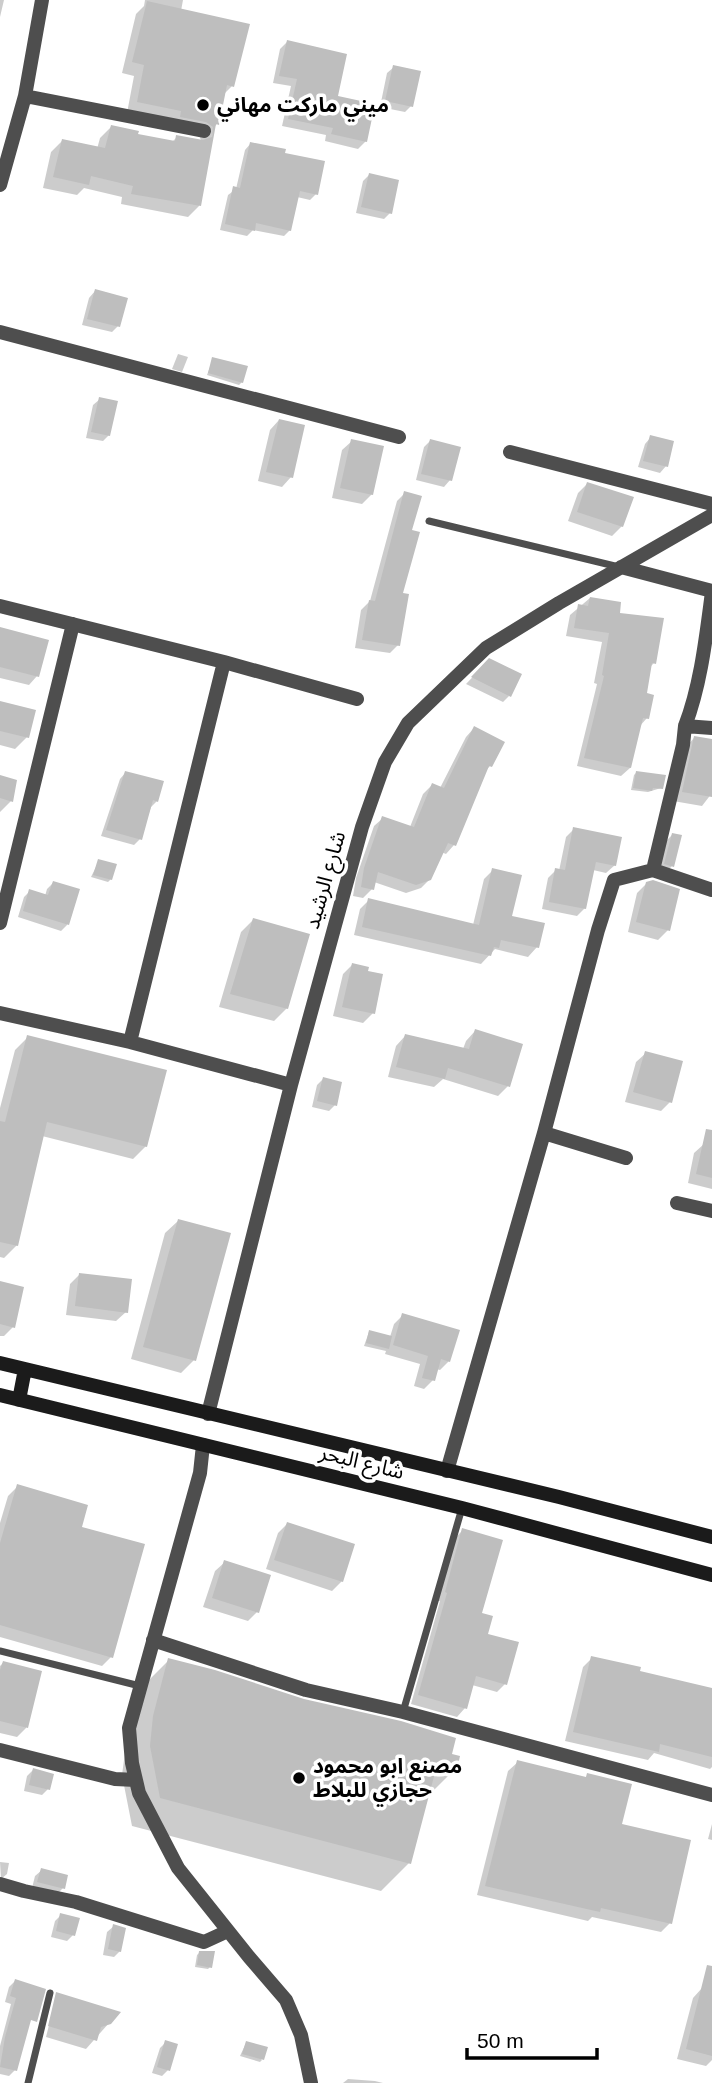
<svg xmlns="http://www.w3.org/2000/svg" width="712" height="2083" font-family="Helvetica,'Noto Sans Arabic',sans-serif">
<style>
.shadow{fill:#0003}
.building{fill:#bebebe}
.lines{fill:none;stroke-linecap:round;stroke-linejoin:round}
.service{stroke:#4e4e4e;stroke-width:7}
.minor{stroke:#4e4e4e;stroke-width:14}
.secondary{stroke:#1b1b1b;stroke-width:14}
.poi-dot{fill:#000;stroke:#fff;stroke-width:2.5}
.labels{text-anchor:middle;stroke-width:7;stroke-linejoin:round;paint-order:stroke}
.poi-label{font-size:21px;font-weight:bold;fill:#000;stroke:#fff;text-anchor:start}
.street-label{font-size:21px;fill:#000;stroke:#fff}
</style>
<rect width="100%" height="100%" fill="#fff"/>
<path class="shadow" d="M0 0H4L0 17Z
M145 0H183L181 11 232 86 223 95 217 124 214 127 199 206 188 217 121 204 122 197 84 188 77 195 43 188 51 152 62 141 97 149 100 138 111 127 136 135 172 142 177 137 201 141 199 134 127 113 134 76 122 73 136 14 144 6Z
M287 42 335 98 366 141 358 149 325 141 326 135 282 126 291 86 273 83 280 49Z
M394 67 411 106 405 112 380 107 387 73Z
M251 143 283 154 316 194 310 200 297 197 290 230 284 236 253 230 247 236 220 230 228 195 236 189 245 150Z
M369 175 390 213 384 219 356 213 363 181Z
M95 291 118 326 112 332 82 325 89 298Z
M178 354 188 357 182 372 172 369Z
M213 359 242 382 239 385 207 375Z
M100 399 109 435 103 441 86 438 93 405Z
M279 420 291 477 282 487 258 481 270 430Z
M651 437 666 466 660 473 638 467 645 444Z
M352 441 372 494 362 504 332 498 342 450Z
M430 441 450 480 444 487 416 480 424 447Z
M587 484 622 526 612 536 568 521 578 493Z
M405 493 410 532 401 594 398 645 390 653 355 648 361 610 370 601 397 501Z
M590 598 654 663 649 668 645 695 647 718 639 727 630 768 621 776 577 766 597 684 594 683 602 642 566 636 570 615Z
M0 629 37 676 29 685 0 678Z
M489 660 509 696 503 702 466 684Z
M0 703 27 737 15 749 0 745Z
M474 728 490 766 485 771 454 845 446 854 441 852 430 879 421 888 406 893 374 882 372 889 363 898 353 896 356 878 374 826 383 818 410 827 423 794 432 785 440 788 466 737Z
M694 738 712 741V793L702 806 673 801 685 748Z
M126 772 157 801 151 807 140 839 134 845 101 836 120 779Z
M636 773 661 788 648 792 631 790 634 775Z
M0 777 11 801 0 812Z
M574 829 615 865 606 873 593 870 585 908 577 916 542 909 548 878 556 870 559 871 566 837Z
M672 835V866L666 872 659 870 666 841Z
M99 861 111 879 108 882 91 877Z
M493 870 510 917 537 947 528 957 495 949 481 964 354 935 360 909 369 900 473 925 484 879Z
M53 883 78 890 67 925 61 931 18 917 24 897 30 891 45 896 47 889Z
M647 883 668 930 658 940 628 932 637 893Z
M254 919 287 1008 274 1021 219 1007 241 932Z
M352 965 373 1013 363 1023 333 1016 343 974Z
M475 1031 521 1046 508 1086 498 1096 443 1079 434 1087 388 1077 396 1046 405 1036 463 1049 466 1041Z
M28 1037 146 1146 133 1159 42 1136 17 1245 4 1258 0 1257V1108L15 1050Z
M646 1053 670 1102 661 1111 625 1102 636 1062Z
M323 1079 335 1105 329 1111 312 1107 317 1085Z
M704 1144 712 1146V1189L688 1183 694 1153Z
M178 1221 194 1360 181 1373 131 1359 165 1233Z
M80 1274 126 1312 116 1321 66 1315 70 1284Z
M0 1283 13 1327 4 1336H0Z
M403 1315 449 1361 440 1370 436 1369 433 1380 424 1389 414 1386 420 1364 385 1354 386 1351 364 1346 369 1332 390 1337 394 1324Z
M18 1486 111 1657 102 1666 0 1637V1523L8 1496Z
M287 1524 342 1581 332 1591 266 1569 278 1533Z
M463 1530 486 1635 505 1684 497 1692 472 1685 465 1708 457 1717 411 1704 440 1601H437L454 1539Z
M225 1562 257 1612 248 1621 203 1607 215 1571Z
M592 1658 638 1673 712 1690V1767L710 1769 654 1753 648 1760 565 1741 583 1667Z
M169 1660 450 1755 455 1769 426 1798 409 1863 381 1891 132 1826 122 1775 126 1745 141 1688Z
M3 1663 40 1672 26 1728 17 1737 0 1733V1666Z
M518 1762 585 1778 588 1775 619 1826 670 1923 661 1932 592 1917 588 1921 477 1895 508 1771Z
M33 1770 48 1789 42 1795 24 1791 27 1776Z
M712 1824V1840L708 1839Z
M0 1862 9 1863 7 1874 1 1879Z
M42 1870 63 1888 57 1894 32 1888 35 1876Z
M61 1915 73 1935 67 1941 51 1937 55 1921Z
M114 1926 120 1951 114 1957 103 1955 107 1932Z
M200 1952 210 1967 208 1969 195 1967 197 1955Z
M15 1981 38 1988 15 2070 9 2076 0 2074V2046L11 2004 5 2002 9 1987Z
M702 1988 712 1991V2060L706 2066 677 2059 693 1998Z
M54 2005 109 2023 86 2049 46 2037Z
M166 2042 168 2070 162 2076 152 2073 160 2048Z
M246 2043 262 2060 260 2062 240 2056Z
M348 2079 375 2081 383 2083H343Z"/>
<path class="building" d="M147 1 250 24 234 87 227 85 219 125 216 124 201 206 131 194 133 186 91 176 89 185 53 177 62 139 105 148 111 125 139 131 138 134 175 141 176 135 203 140 212 137 213 127 206 122 180 117 181 111 137 102 144 65 132 62Z
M287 40 347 54 338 96 375 104 367 142 331 134 333 128 288 119 297 79 279 76Z
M393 65 421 71 413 107 385 101Z
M250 142 286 149 285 153 325 161 318 195 300 191 291 231 256 223 255 231 225 224 233 186 240 188Z
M369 173 399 180 392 214 361 207Z
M95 289 128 298 120 327 87 319Z
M212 357 248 366 243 383 208 373Z
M99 397 118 401 110 436 91 432Z
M279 419 305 425 293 478 266 472Z
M650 435 674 441 668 467 643 461Z
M351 439 384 446 373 495 340 488Z
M430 439 461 447 452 481 421 474Z
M587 482 634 497 623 527 577 512Z
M404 491 422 496 412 530 420 532 403 593 409 594 400 646 362 640 369 600 375 601Z
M590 597 621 602 620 613 664 618 656 664 652 663 647 693 654 695 649 719 643 718 631 768 584 758 604 676 602 675 609 633 574 628 578 604 588 606Z
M0 627 49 640 39 677 0 667Z
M489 658 522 674 511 697 471 677Z
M0 701 36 710 29 738 0 731Z
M474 726 505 742 492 767 489 766 456 846 448 843 431 880 416 885 378 872 374 890 361 887 364 868 382 816 414 827 432 783 444 788Z
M694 736 712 739V797L682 792Z
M125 771 164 781 158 802 153 800 142 840 106 830Z
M636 771 666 775 663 789 653 788 652 791 633 788Z
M0 775 17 780 13 802 0 798Z
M573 827 622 837 616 866 596 862 586 909 549 902 555 868 565 870Z
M672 833 682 835 674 867 664 864Z
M98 859 117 864 112 880 93 875Z
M492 868 522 875 512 916 545 923 539 948 501 940 499 948 494 947 491 956 362 927 368 898 479 925Z
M653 880 680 889 670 931 636 922 646 882Z
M53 881 80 889 69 925 23 911 29 889 48 895Z
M253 918 310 934 288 1009 230 994Z
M352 963 369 967 368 971 383 974 375 1014 342 1007Z
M475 1029 523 1044 510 1087 448 1068 445 1079 396 1067 405 1034 469 1049Z
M27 1035 167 1070 147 1147 47 1122 18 1246 0 1242V1121L5 1122Z
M645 1051 683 1061 672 1103 633 1092Z
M323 1077 342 1082 337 1106 317 1101Z
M706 1129 712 1130V1178L696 1174Z
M178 1219 231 1233 196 1361 143 1347Z
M79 1273 132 1279 128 1313 75 1306Z
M0 1281 24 1287 15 1328 0 1324Z
M402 1313 460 1330 450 1362 441 1359 435 1381 422 1378 428 1356 393 1345Z
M369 1330 392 1336 389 1349 366 1343Z
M17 1484 88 1505 82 1527 145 1544 113 1658 0 1625V1543Z
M287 1522 355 1544 343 1582 274 1560Z
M462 1528 503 1540 482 1613 493 1616 488 1634 519 1642 507 1685 476 1676 467 1709 418 1695 447 1593 445 1592Z
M224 1560 271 1575 259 1613 212 1598Z
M591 1656 641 1667 640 1671 712 1688V1757L660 1744 659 1752 573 1732Z
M168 1658 215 1670 304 1699 401 1721 456 1738 452 1754 460 1756 457 1770 437 1765 411 1864 160 1798 150 1746 153 1716Z
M3 1661 42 1671 28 1728 0 1721V1670Z
M517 1760 586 1777 587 1773 632 1784 622 1824 691 1840 672 1924 601 1908 600 1912 485 1886Z
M33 1768 54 1774 50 1790 29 1785Z
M41 1868 68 1875 65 1889 37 1882Z
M60 1913 80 1918 75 1936 56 1931Z
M113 1924 126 1928 121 1952 108 1949Z
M199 1951H215L212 1968 197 1965Z
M707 1965 712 1966V2056L686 2049Z
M15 1979 46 1989 37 2022 31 2020 17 2071 0 2067 5 2037 16 1998 10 1996Z
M56 1992 121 2012 111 2024 101 2027 97 2041 48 2026Z
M165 2040 178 2044 170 2071 157 2067Z
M246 2041 268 2047 264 2060 242 2054Z"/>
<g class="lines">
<path class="service" d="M429 521 619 567
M0 1651 140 1686
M403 1712 462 1508
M28 2083 50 1993"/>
<path class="minor" d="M25 96 204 131
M0 185 25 96 42 0
M0 332 399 437
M510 452 712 504
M621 567 712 591
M712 592C706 637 701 684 685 726L712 728
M0 606 224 662 357 699
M653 870 683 745 685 726
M0 923 73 624
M0 1013 130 1042 291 1085
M130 1042 224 662
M544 1133 626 1158
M677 1203 712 1211
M208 1414 291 1085 362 827 385 762 408 723 486 648 559 603 712 515
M203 1445 200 1473 129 1728 132 1763 139 1793 178 1868 249 1957 286 2000 301 2035 311 2083
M447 1471 544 1133 598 930 614 880 653 870 712 890
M153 1640 306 1690 403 1712 712 1795
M0 1750 115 1779 136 1780
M0 1884 24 1891 76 1902 204 1942 228 1931"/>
<path class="secondary" d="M0 1363 559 1497 712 1537
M0 1395 462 1508 712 1575
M19 1400 25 1369"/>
</g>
<g class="poi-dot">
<circle cx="203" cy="105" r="7"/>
<circle cx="299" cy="1778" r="7"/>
</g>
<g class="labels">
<g class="poi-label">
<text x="217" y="112">ميني ماركت مهاني</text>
<text x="313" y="1773">مصنع ابو محمود<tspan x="313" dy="24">حجازي للبلاط</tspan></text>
</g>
<g class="street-label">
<text transform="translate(325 880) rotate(-74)" y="7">شارع الرشيد</text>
<text transform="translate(362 1462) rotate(14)" y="7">شارع البحر</text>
</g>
</g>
<path d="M467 2048v10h130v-10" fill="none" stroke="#000000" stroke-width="3.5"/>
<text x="477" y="2048" font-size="21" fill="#000000" stroke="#ffffff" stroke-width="5" paint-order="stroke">50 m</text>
</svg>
